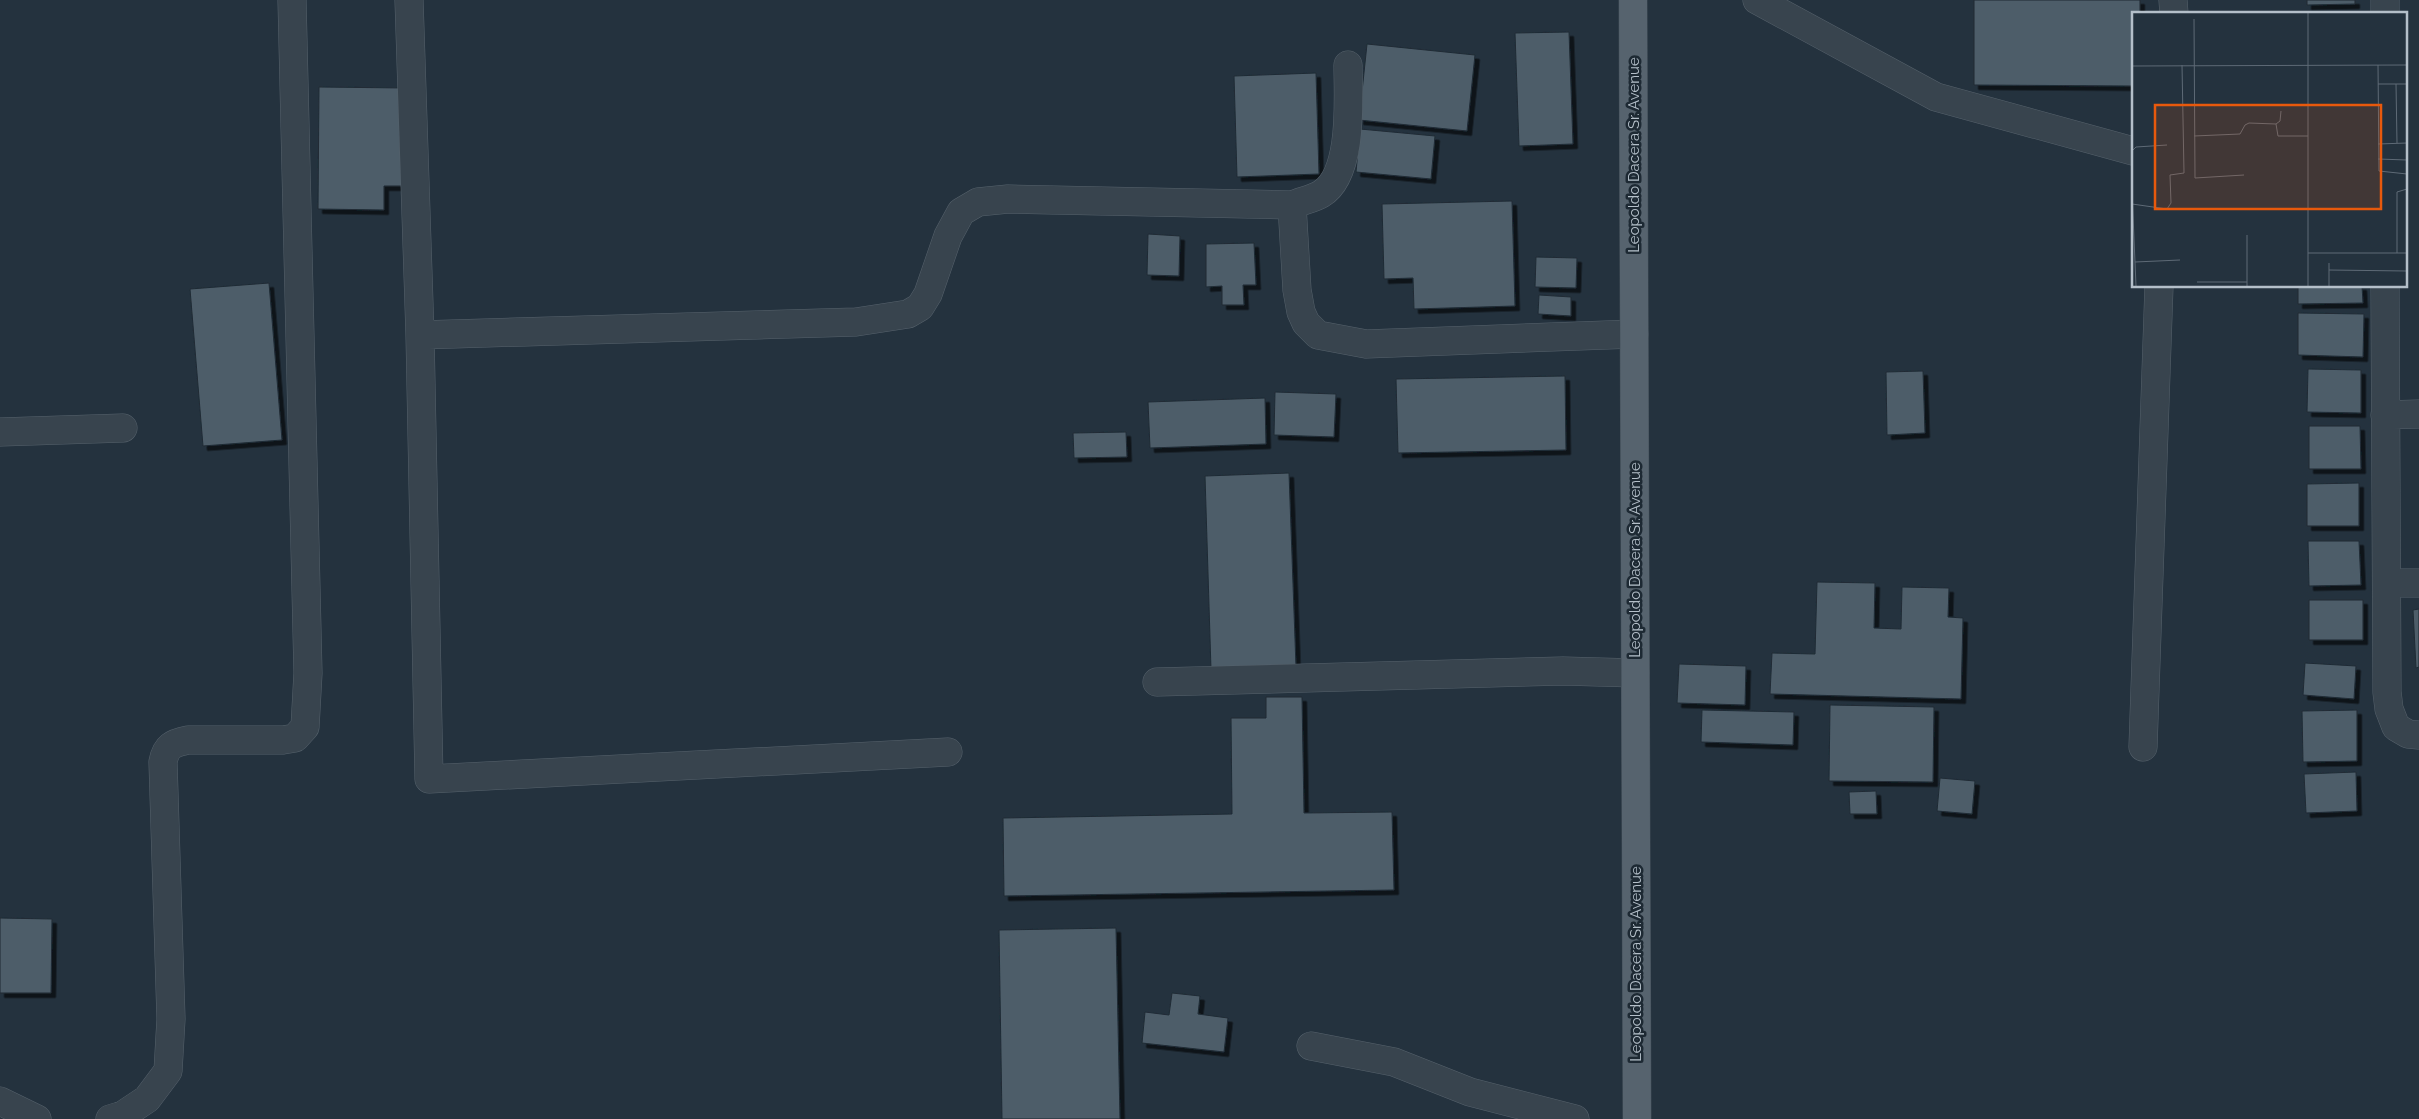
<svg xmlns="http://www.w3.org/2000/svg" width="2419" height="1119" font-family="Raleway,sans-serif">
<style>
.building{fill:#4d5d69;stroke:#1f2b35;filter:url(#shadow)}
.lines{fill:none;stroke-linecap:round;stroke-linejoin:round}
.minor-casing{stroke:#56626c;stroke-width:29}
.major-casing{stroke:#414d57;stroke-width:29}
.minor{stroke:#38444e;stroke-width:28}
.major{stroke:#56636e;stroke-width:28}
.labels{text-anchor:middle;stroke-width:5;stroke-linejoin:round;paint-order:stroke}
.street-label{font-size:15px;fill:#b4bfc9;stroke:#1d2933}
.inset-road{fill:none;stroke:#5e6a76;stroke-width:1}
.view{fill:#e8590c;fill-opacity:0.15;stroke:#e8590c;stroke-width:2.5}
.inset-edge{fill:none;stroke:#b4bfc9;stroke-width:2.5}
</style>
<defs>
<filter id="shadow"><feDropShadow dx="4.5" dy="4.5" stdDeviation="0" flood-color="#0009"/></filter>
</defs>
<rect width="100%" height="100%" fill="#24323e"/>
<path class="building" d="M1974 0H2140V14H2133V86L1974 85Z
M2307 0H2355V4L2307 5Z
M1569 32 1573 144 1519 146 1515 33Z
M1367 44 1475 55 1467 131 1359 120Z
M1316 73 1319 174 1237 177 1234 76Z
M319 87 405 88 404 186H384V210L318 209Z
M1360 129 1435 136 1431 179 1356 172Z
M1512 201 1515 306 1414 309 1413 278 1384 279 1382 204Z
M1148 234 1180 236 1179 276 1147 275Z
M1254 243 1256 285H1243L1244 305H1222V286L1206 287V244Z
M1536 257 1577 258 1576 288 1535 287Z
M269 283 282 440 203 446 190 289Z
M2298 286H2362L2363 303 2298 304Z
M1539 295 1571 297V316L1538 314Z
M2298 313 2364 314 2363 357 2298 355Z
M2308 369 2361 370V413L2307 412Z
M1923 371 1925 433 1887 435 1886 372Z
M1565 376 1566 450 1398 453 1396 379Z
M1275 392 1336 394 1334 437 1274 435Z
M1265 398 1266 444 1150 448 1148 402Z
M2309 426H2360L2361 469H2309Z
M1126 432 1127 457 1074 458 1073 433Z
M1289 473 1296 667 1211 670 1205 476Z
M2359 483V526H2307V484Z
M2308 541H2359L2361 585 2309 586Z
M1817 582 1875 583 1874 628 1901 629 1902 587 1949 588 1948 617 1963 618 1961 699 1770 694 1772 653 1815 654Z
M2309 600H2363V640H2309Z
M2419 609V667L2416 668 2413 610Z
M2305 663 2356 666 2354 699 2303 695Z
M1679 664 1746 666 1745 705 1677 703Z
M1266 697H1302L1304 813 1392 812 1394 890 1004 896 1003 818 1232 814 1231 718H1266Z
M1830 705 1934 707 1933 782 1829 781Z
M1702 710 1794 712 1793 745 1701 742Z
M2357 710V761L2303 762 2302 711Z
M2356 772 2357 811 2306 813 2304 774Z
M1940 778 1975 781 1972 814 1937 811Z
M1876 791 1877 814H1850L1849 792Z
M0 918 52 919 51 993H0Z
M1116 928 1120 1119H1002L999 930Z
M1172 993 1200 996 1198 1014 1228 1018 1224 1052 1142 1043 1145 1012 1169 1015Z"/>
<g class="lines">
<defs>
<path id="minor" d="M409 0 420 335 429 779 948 752
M1757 0 1936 97 2133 151
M2173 0 2174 14
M2385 0V14
M1292 205C1301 201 1313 199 1321 194 1354 174 1348 98 1348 65
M2385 286 2387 692 2389 709 2396 727 2408 734 2419 735
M420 335 856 322 908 314 920 307 928 294 948 236 961 212 978 202 1008 199 1292 205 1297 290 1301 312 1306 323 1318 335 1366 344 1634 334
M2385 415 2419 414
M0 432 123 428
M2387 583H2419
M1157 682 1563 671 1635 673
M2143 747 2159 286
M1311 1046 1394 1062 1470 1092 1575 1119
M0 1101 37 1119
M110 1119 123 1115 147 1099 168 1071 171 1019 163 762C166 746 173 743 188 740H283L295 738 305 727 308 673 292 0"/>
<path id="major" d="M1633 0 1637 1119"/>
</defs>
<use href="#minor" class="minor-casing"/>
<use href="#major" class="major-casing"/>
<use href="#minor" class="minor"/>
<use href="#major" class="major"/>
</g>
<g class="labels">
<g class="street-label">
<text transform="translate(1634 155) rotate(-90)" y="5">Leopoldo Dacera Sr. Avenue</text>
<text transform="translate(1635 560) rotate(-90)" y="5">Leopoldo Dacera Sr. Avenue</text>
<text transform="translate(1636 964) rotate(-90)" y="5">Leopoldo Dacera Sr. Avenue</text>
</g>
</g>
<g transform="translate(2132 12)">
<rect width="275" height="275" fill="#24323e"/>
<path class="inset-road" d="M176 1V274M62 7 63 166 112 163M246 53 247 159 275 162M0 54 275 53M246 72H275M264 72 265 131M144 112 148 109 149 99M62 124 108 122 113 113 117 111 144 112 146 124H176M246 132 275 131M0 139 4 135 35 133M246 147 275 148M0 179 4 274M0 192 35 197 39 191 38 163 52 161 50 53M176 241H275M265 241V180L275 177M3 250 48 248M197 251V274M197 258 275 259M65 270H115M115 274V223"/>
<path class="view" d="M23 93H249V197H23Z"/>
<rect width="275" height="275" class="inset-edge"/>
</g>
</svg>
